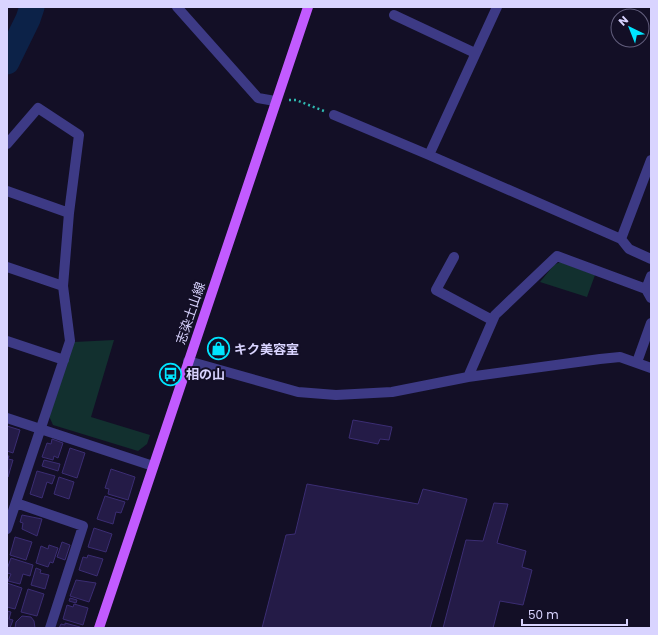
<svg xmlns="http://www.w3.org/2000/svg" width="658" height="635" font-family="Poppins,'Noto Sans JP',sans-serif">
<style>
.green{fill:#12302f}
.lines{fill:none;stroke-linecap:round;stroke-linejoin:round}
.river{stroke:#0c2248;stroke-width:25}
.building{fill:#241b47;stroke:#3b2d73}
.path{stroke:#2fb8b0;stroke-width:2.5;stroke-dasharray:2 3;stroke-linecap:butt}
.minor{stroke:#3d3a85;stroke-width:10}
.major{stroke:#c25bff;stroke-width:10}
.labels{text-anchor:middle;stroke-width:4;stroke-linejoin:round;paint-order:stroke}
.street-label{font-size:13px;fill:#d9d4ff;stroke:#130f26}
.poi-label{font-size:13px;font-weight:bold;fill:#d9d4ff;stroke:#130f26;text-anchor:start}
</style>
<rect width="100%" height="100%" fill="#130f26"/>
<path class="green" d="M560 262 595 275 587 297 540 282 554 265Z
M114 340 91 417 150 435 147 444 138 451 53 425 49 416 74 342Z"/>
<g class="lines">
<path class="river" d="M7 62 28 19 32 7"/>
</g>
<path class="building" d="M353 420 392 427 389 440 380 439 378 444 349 438Z
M7 426 20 430 13 453 7 451Z
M52 439 63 443 58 458 54 456 53 460 42 457 47 443 51 444Z
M70 448 85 453 77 478 62 473Z
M7 456H9L8 459 13 460 8 477Z
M44 460 60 464 58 471 42 466Z
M111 469 135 477 128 500 108 494 109 489 105 488Z
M37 471 55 476 52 484 47 482 42 498 30 494Z
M59 477 74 482 69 499 54 494Z
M307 484 418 504 423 489 467 499 430 628H262L286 535 295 534Z
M105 496 125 502 121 513 116 512 113 524 97 519Z
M494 503 508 504 497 543 526 551 522 567 532 570 523 605 500 601 493 628H443L466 540 483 541Z
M22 515 42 519 37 536 22 529 23 523 20 522Z
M94 528 112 534 106 552 88 547Z
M15 537 32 542 26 560 10 555Z
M62 542 70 545 65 560 57 557Z
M49 545 58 548 53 563 50 562 48 567 36 563 41 546 48 549Z
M88 555 103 559 97 576 79 570 83 557 87 558Z
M11 558 33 565 30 576 23 574 20 584 8 581 11 574 7 573V569Z
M36 568 41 570 40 573 49 575 45 589 31 585Z
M76 580 96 583 89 602 70 596Z
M7 583 22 588 15 609 7 607Z
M28 589 44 594 37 616 21 612Z
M70 598 77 600 76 603 69 601Z
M74 604 88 608 83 625 63 619 67 605 73 607Z
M7 611 11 612 9 619 13 620 10 628H7Z
M22 616 31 617 34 621 35 628H15L16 622Z
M65 623 80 627 79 628H59L61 624 65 625Z"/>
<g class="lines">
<path class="path" d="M289 100H296L324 111"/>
<path class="minor" d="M177 7 258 98 275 101
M394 15 475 53
M334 115 429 155 621 239 651 160
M7 144 38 108 79 135 69 213 63 286 70 341 7 529
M429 155 497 7
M7 191 69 213
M621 239 629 249 651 259
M454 257 436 290 492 320
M7 267 63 286
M651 276 646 289 651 298
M7 341 64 360
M188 361 298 392 336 395 392 392 468 377 600 359 620 357 651 368
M637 362 651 323
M468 377 495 315 557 256 646 289
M7 418 153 466
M16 503 83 526 50 628"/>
<path class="major" d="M99 628 308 7"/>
</g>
<defs>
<symbol id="shop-ring" viewBox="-11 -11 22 22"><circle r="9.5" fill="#130f26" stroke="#00e5ff" stroke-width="1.5"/><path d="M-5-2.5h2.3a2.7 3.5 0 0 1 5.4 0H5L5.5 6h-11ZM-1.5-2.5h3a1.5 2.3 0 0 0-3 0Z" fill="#00e5ff"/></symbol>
<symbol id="bus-ring" viewBox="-11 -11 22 22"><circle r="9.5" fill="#130f26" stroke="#00e5ff" stroke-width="1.5"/><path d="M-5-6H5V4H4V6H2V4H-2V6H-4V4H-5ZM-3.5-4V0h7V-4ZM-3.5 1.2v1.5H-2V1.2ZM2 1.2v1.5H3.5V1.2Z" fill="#00e5ff"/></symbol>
</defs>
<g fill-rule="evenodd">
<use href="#shop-ring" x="206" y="336" width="25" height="25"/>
<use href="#bus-ring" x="158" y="362" width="25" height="25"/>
</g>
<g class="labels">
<g class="street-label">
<text transform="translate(190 313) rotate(-71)" y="5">志染土山線</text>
</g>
<g class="poi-label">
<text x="234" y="354">キク美容室</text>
<text x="186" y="379">相の山</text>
</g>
</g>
<rect width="658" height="635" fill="none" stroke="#d9d4ff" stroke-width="16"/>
<g transform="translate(630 28) rotate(317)"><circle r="19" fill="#130f26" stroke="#625e7d"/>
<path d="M0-3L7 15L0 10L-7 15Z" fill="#00e5ff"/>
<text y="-6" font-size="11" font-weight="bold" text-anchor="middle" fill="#d9d4ff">N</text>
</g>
<path d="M522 619v6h105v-6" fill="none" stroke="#d9d4ff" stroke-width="2"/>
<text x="528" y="619" font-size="12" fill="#d9d4ff" stroke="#130f26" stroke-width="3" paint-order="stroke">50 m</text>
</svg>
